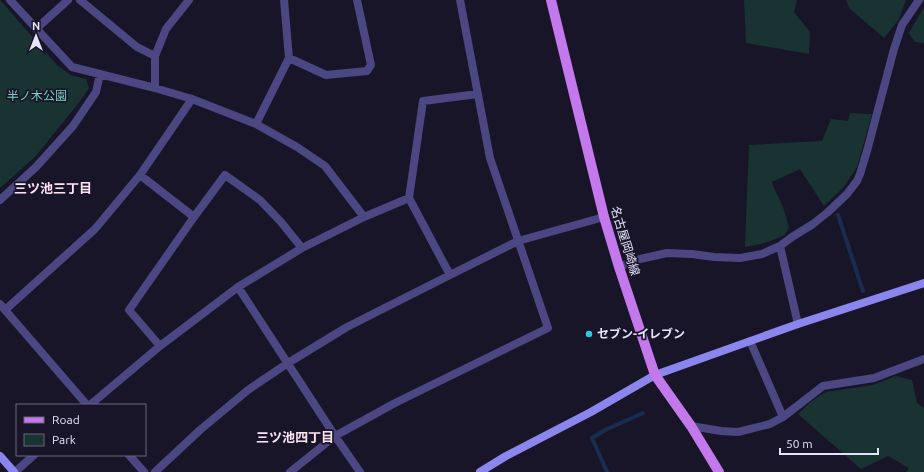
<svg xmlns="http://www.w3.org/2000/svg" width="924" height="472" font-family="Ubuntu,'Noto Sans JP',sans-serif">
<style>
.green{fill:#193332}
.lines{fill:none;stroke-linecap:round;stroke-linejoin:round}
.stream{stroke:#192d4e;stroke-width:4}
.street{stroke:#4a4782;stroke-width:8}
.secondary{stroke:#8b86ee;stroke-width:8}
.primary{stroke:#c378ec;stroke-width:10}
.poi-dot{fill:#28cae1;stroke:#191529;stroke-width:1.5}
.labels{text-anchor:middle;stroke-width:3.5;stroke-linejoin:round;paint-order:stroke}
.park-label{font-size:12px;fill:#76d2be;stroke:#191529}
.street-label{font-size:12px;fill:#e5e2fb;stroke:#191529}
.poi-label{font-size:12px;font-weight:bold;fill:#e5e2fb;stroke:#191529;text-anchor:start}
.neighbourhood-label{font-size:13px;font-weight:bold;fill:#fbe3f2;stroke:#191529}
</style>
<rect width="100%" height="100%" fill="#191529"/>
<path class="green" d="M0 0 58 66 71 75 86 79 89 88 81 100 35 157 0 188Z
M744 0H797L794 12 810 32 809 54 746 43Z
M846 0H906L899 19 884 38 849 8Z
M924 7V43L915 42 909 33Z
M850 113 872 114 857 167 843 188 824 206 800 169 772 182 773 186 783 207 789 227 785 235 765 243 745 247 749 145 822 141 831 119 848 121Z
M896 376 912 380 917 403 924 408V472H906L909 468 888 456 861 469 798 414 813 400 826 392 873 385Z"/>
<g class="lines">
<path class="stream" d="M838 215 863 291
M607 472 592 438 605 430 643 413"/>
<path class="street" d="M10 0 72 67 155 88 192 99 256 124 297 147 325 166 364 217
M80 0 137 47 155 56
M36 29 68 0
M289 58 326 75 367 71 371 65 357 0
M155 88V56L166 29 189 0
M256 124 289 58 284 0
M140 175 194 217
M0 200 36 167 73 126 96 92 100 74
M780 246 798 324
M619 267 640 259 667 253 692 254 714 257 740 258 762 254 780 246 792 237 813 224 828 212 847 194 857 181 860 174 867 151 894 49 902 25 919 0
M450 275 409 198 423 101 478 94
M238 287 335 436 360 472
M0 304 87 405
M5 310 95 229 140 175 192 99
M750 341 783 417
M160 346 129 310 194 217 225 175 260 200 281 222 302 248
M90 405 160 346 238 287 302 248 364 217 409 198
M691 426 721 431 738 432 770 424 783 417 823 386 874 378 924 359
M129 455 144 472
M15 472 34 455
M155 472 200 430 248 390 288 363 347 327 450 275 518 241 604 217
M290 472 335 436 395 403 548 328 490 158 460 0"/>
<path class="secondary" d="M0 456 14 472
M480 472 506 456 591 412 655 375 798 324 924 283"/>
<path class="primary" d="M551 0 604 217 619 267 655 375 691 426 719 472"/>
</g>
<circle class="poi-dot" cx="589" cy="334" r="4"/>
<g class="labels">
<g class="park-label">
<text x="37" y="100">半ノ木公園</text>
</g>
<g class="street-label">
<text transform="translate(625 241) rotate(73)" y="4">名古屋岡崎線</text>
</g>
<g class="poi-label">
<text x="597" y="338">セブン-イレブン</text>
</g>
<g class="neighbourhood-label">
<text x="53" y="193">三ツ池三丁目</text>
<text x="295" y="442">三ツ池四丁目</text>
</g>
</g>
<rect x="16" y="404" width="130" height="52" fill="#191529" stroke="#6b677d"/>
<rect x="24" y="417" width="20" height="6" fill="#c378ec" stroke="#6b677d"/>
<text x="52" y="424" font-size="12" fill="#e5e2fb">Road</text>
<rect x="24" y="434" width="20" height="12" fill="#193332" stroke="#6b677d"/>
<text x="52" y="444" font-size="12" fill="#e5e2fb">Park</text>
<g transform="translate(36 36)" stroke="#191529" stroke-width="3" paint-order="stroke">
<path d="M0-3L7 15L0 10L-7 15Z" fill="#e5e2fb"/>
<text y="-6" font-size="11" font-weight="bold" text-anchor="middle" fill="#e5e2fb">N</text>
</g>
<path d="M780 448v6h98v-6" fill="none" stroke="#e5e2fb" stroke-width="2"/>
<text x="786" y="448" font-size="12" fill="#e5e2fb" stroke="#191529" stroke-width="3" paint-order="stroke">50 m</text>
</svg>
